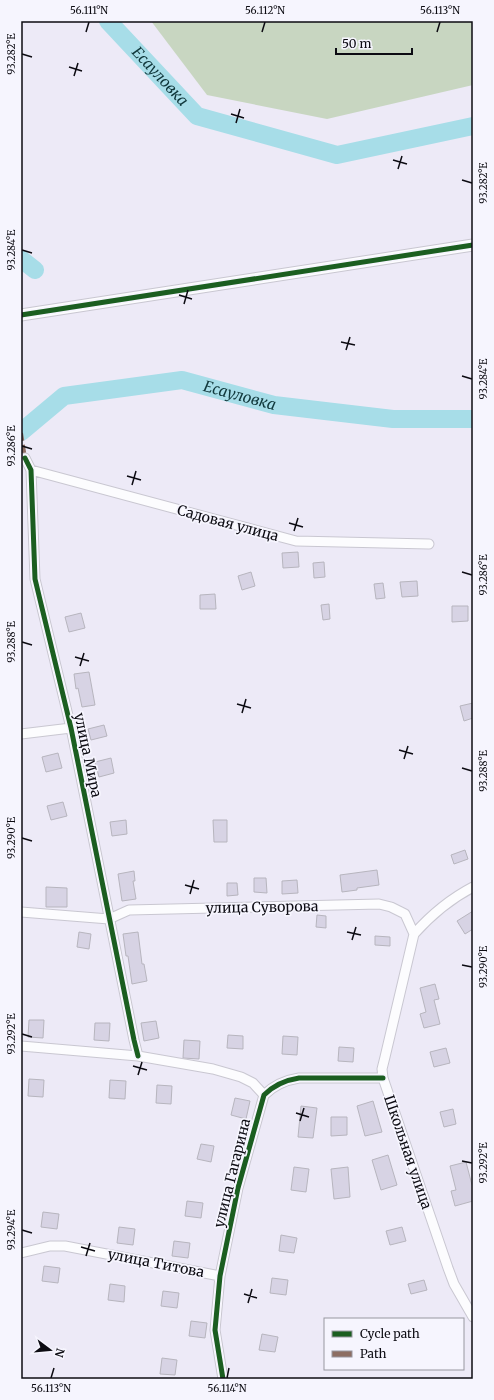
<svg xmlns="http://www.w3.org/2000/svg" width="494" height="1400" font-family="Merriweather,serif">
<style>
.green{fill:#c8d6c1}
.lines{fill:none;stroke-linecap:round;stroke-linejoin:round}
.river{stroke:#a7dde8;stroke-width:18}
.building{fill:#d7d3e4;stroke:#b7b5be}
.minor-casing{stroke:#c9c7d1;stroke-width:11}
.tertiary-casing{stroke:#c9c7d1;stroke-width:13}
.minor{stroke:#fcfcfe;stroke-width:9}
.tertiary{stroke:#fcfcfe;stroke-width:11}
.quiet{stroke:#8d6e63;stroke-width:4;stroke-dasharray:8 4;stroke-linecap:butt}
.cycleway-casing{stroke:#f6f5fe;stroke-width:8}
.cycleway{stroke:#1b5e20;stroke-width:5}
.ticks{fill:none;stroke:#0c0b12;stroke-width:1.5}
.labels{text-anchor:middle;stroke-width:3.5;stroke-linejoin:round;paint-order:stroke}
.street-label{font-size:14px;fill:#0c0b12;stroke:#f6f5fe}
.water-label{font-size:15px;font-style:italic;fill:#10373b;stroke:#f6f5fe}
.neatline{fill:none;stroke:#0c0b12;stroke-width:1.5}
.ticks-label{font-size:10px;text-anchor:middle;fill:#0c0b12}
</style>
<rect width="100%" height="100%" fill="#edeaf7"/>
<path class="green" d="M151 21H473V85L327 119 207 95Z"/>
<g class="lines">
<g class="river">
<path id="s1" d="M108 21 197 116 337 155 473 126"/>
<path d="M21 259 35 270"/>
<path id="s2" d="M21 432 64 396 182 380 274 405 393 419H473"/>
</g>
</g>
<path class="building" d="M298 552 299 567 283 568 282 553Z
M324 562 325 577 314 578 313 563Z
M251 572 255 586 242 590 238 576Z
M417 581 418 596 402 597 400 582Z
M383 583 385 598 376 599 374 584Z
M215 594 216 609H200V595Z
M329 604 330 619 323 620 321 605Z
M452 606H468V621L452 622Z
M81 613 85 628 69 632 65 617Z
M89 672 95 705 82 707 78 688 76 689 74 674Z
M473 703V718L464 721 460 706Z
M104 725 107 736 91 740 88 729Z
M58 753 62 768 46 772 42 757Z
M111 758 114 773 99 777 95 762Z
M63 802 67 816 51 820 47 806Z
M126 820 127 834 112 836 110 822Z
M213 820H227V842H214Z
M465 850 468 859 454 864 451 855Z
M377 870 379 885 357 888V890L342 892 340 875Z
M134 871 135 881H133L136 899 122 901 118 874Z
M254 878H266L267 893 254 892Z
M297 880 298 893 282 894V881Z
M227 883H237L238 895 227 896Z
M46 887 67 888V907H46Z
M473 911V929L465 934 457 921Z
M317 915 326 916V928L316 927Z
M79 932 91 934 89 949 77 947Z
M138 932 142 964H144L147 981 132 984 128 956H126L123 934Z
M375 936 390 937V946L375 945Z
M435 984 439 999 434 1000 440 1024 424 1028 420 1014 426 1012 420 988Z
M29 1020H44L43 1038 28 1037Z
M156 1021 159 1038 144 1041 141 1023Z
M95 1023H110L109 1041 94 1040Z
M228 1035 243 1036V1049L227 1048Z
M283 1036 298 1037 297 1055 282 1054Z
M184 1040 200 1041 199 1059 183 1058Z
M339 1047 354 1048 353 1062 338 1061Z
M446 1048 450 1063 434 1067 430 1052Z
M29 1079 44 1080 43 1097 28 1096Z
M110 1080 126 1081 125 1099 109 1098Z
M157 1085 172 1086 171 1104 156 1103Z
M235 1098 250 1101 246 1119 231 1115Z
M373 1101 382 1132 365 1136 357 1106Z
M301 1106 317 1108 313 1138 298 1137Z
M453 1109 456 1124 444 1127 440 1112Z
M331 1117H347V1135L331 1136Z
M201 1144 214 1146 211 1162 197 1159Z
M388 1155 397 1185 381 1190 372 1160Z
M466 1162 472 1185H473V1201L455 1206 451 1191 456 1190 450 1166Z
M294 1167 309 1169 306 1192 291 1190Z
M348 1167 350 1197 334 1199 331 1169Z
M187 1201 203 1203 201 1218 185 1216Z
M43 1212 59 1214 57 1229 41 1227Z
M119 1227 135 1229 133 1245 117 1243Z
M402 1227 406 1241 390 1245 386 1231Z
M281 1235 297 1238 294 1253 279 1251Z
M174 1241 190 1243 188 1258 172 1256Z
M44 1266 60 1268 58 1283 42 1281Z
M272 1278 288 1280 286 1295 270 1293Z
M424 1280 427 1290 411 1294 408 1284Z
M110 1284 125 1286 124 1302 108 1300Z
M163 1291 179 1293 177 1308 161 1306Z
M191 1321 207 1323 205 1338 189 1336Z
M262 1334 278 1337 275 1352 259 1350Z
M162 1358 177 1360 175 1375 160 1374Z"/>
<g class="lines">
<defs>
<path id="minor" d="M25 458 31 470 35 579 71 728 134 1040 138 1056
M31 470 296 541 429 544
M21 734 71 728
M21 912 109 919 129 910 379 904 391 907 405 914 414 934
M414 934 385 1057 382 1069 383 1078 448 1268 454 1284 473 1317
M414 934C431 915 450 899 473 887
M21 1046 138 1056 213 1069 241 1077 253 1083 264 1095
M21 1253 50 1246H65L220 1276
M223 1379 215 1330 220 1276 238 1188 264 1095C274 1085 286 1080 299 1078H383"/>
<path id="tertiary" d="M21 315 473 245"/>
</defs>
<use href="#minor" class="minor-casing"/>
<use href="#tertiary" class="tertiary-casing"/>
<use href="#minor" class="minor"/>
<use href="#tertiary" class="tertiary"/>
<path class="quiet" d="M21 433 25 458"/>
<defs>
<path id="cycleway" d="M21 315 473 245
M25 458 31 470 35 579 71 728 134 1040 138 1056
M223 1379 215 1330 220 1276 238 1188 264 1095C274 1085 286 1080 299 1078H383"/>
</defs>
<use href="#cycleway" class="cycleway-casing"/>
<use href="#cycleway" class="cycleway"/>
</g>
<path class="ticks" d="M86 32 89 22M262 32 265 22M437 32 440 22M22 54 32 57M69 67 82 71M74 76 78 63M231 114 244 118M236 123 240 109M393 160 407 164M398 169 402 156M462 180 472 183M22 250 32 253M179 295 192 299M184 304 188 290M341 342 355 345M346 350 350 337M462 376 472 379M22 446 32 449M127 476 141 480M132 485 136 471M289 523 303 527M294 531 298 518M462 572 472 575M22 642 32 645M75 657 89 661M80 666 84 653M237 704 251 708M242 713 246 699M399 750 413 754M404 759 408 746M462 768 472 771M22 838 32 841M185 885 199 889M190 894 194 880M347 932 361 935M352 940 356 927M462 965 472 967M22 1034 32 1037M133 1066 147 1070M138 1075 142 1062M296 1113 309 1117M300 1121 304 1108M462 1161 472 1163M22 1230 32 1233M81 1247 95 1251M86 1256 90 1243M244 1294 257 1298M248 1303 252 1289M51 1378 54 1368M227 1378 229 1368"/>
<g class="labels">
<g class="street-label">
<text transform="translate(228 523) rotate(15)" y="5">Садовая улица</text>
<text transform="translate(88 755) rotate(78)" y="5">улица Мира</text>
<text transform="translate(262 907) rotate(-1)" y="5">улица Суворова</text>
<text transform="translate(408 1152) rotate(71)" y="5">Школьная улица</text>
<text transform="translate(232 1173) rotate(-76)" y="5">улица Гагарина</text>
<text transform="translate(156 1263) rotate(11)" y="5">улица Титова</text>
</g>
<g class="water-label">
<text dy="5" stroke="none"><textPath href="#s1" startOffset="76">Есауловка</textPath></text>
<text dy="5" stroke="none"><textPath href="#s2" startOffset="235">Есауловка</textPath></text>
</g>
</g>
<rect width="494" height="1400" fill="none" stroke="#f6f5fe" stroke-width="44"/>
<rect x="324" y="1318" width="140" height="52" fill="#f6f5fe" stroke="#9897a0"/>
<rect x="332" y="1331" width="20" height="6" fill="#1b5e20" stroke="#9897a0"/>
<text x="360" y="1338" font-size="12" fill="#0c0b12">Cycle path</text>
<rect x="332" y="1351" width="20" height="6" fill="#8d6e63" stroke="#9897a0"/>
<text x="360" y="1358" font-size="12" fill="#0c0b12">Path</text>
<g transform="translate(50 1350) rotate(106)" stroke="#f6f5fe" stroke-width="3" paint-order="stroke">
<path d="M0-3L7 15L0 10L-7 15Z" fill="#0c0b12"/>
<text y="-6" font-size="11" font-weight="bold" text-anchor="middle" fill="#0c0b12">N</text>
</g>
<path d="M336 48v6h76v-6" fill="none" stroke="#0c0b12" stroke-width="2"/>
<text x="342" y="48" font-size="12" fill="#0c0b12" stroke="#f6f5fe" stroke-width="3" paint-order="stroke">50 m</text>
<rect x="22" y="22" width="450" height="1356" class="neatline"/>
<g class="ticks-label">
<text x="89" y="14">56.111°N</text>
<text x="265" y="14">56.112°N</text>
<text x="440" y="14">56.113°N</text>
<text transform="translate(11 54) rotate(-90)" y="4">93.282°E</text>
<text transform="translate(483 183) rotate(-90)" y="4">93.282°E</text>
<text transform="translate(11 250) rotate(-90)" y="4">93.284°E</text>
<text transform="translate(483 379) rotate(-90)" y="4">93.284°E</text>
<text transform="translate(11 446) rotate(-90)" y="4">93.286°E</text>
<text transform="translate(483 575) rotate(-90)" y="4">93.286°E</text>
<text transform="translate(11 642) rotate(-90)" y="4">93.288°E</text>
<text transform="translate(483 771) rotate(-90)" y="4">93.288°E</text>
<text transform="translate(11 838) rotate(-90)" y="4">93.290°E</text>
<text transform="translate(483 967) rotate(-90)" y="4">93.290°E</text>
<text transform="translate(11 1034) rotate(-90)" y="4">93.292°E</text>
<text transform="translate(483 1163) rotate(-90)" y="4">93.292°E</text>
<text transform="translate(11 1230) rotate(-90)" y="4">93.294°E</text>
<text x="51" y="1392">56.113°N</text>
<text x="227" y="1392">56.114°N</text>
</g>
</svg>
